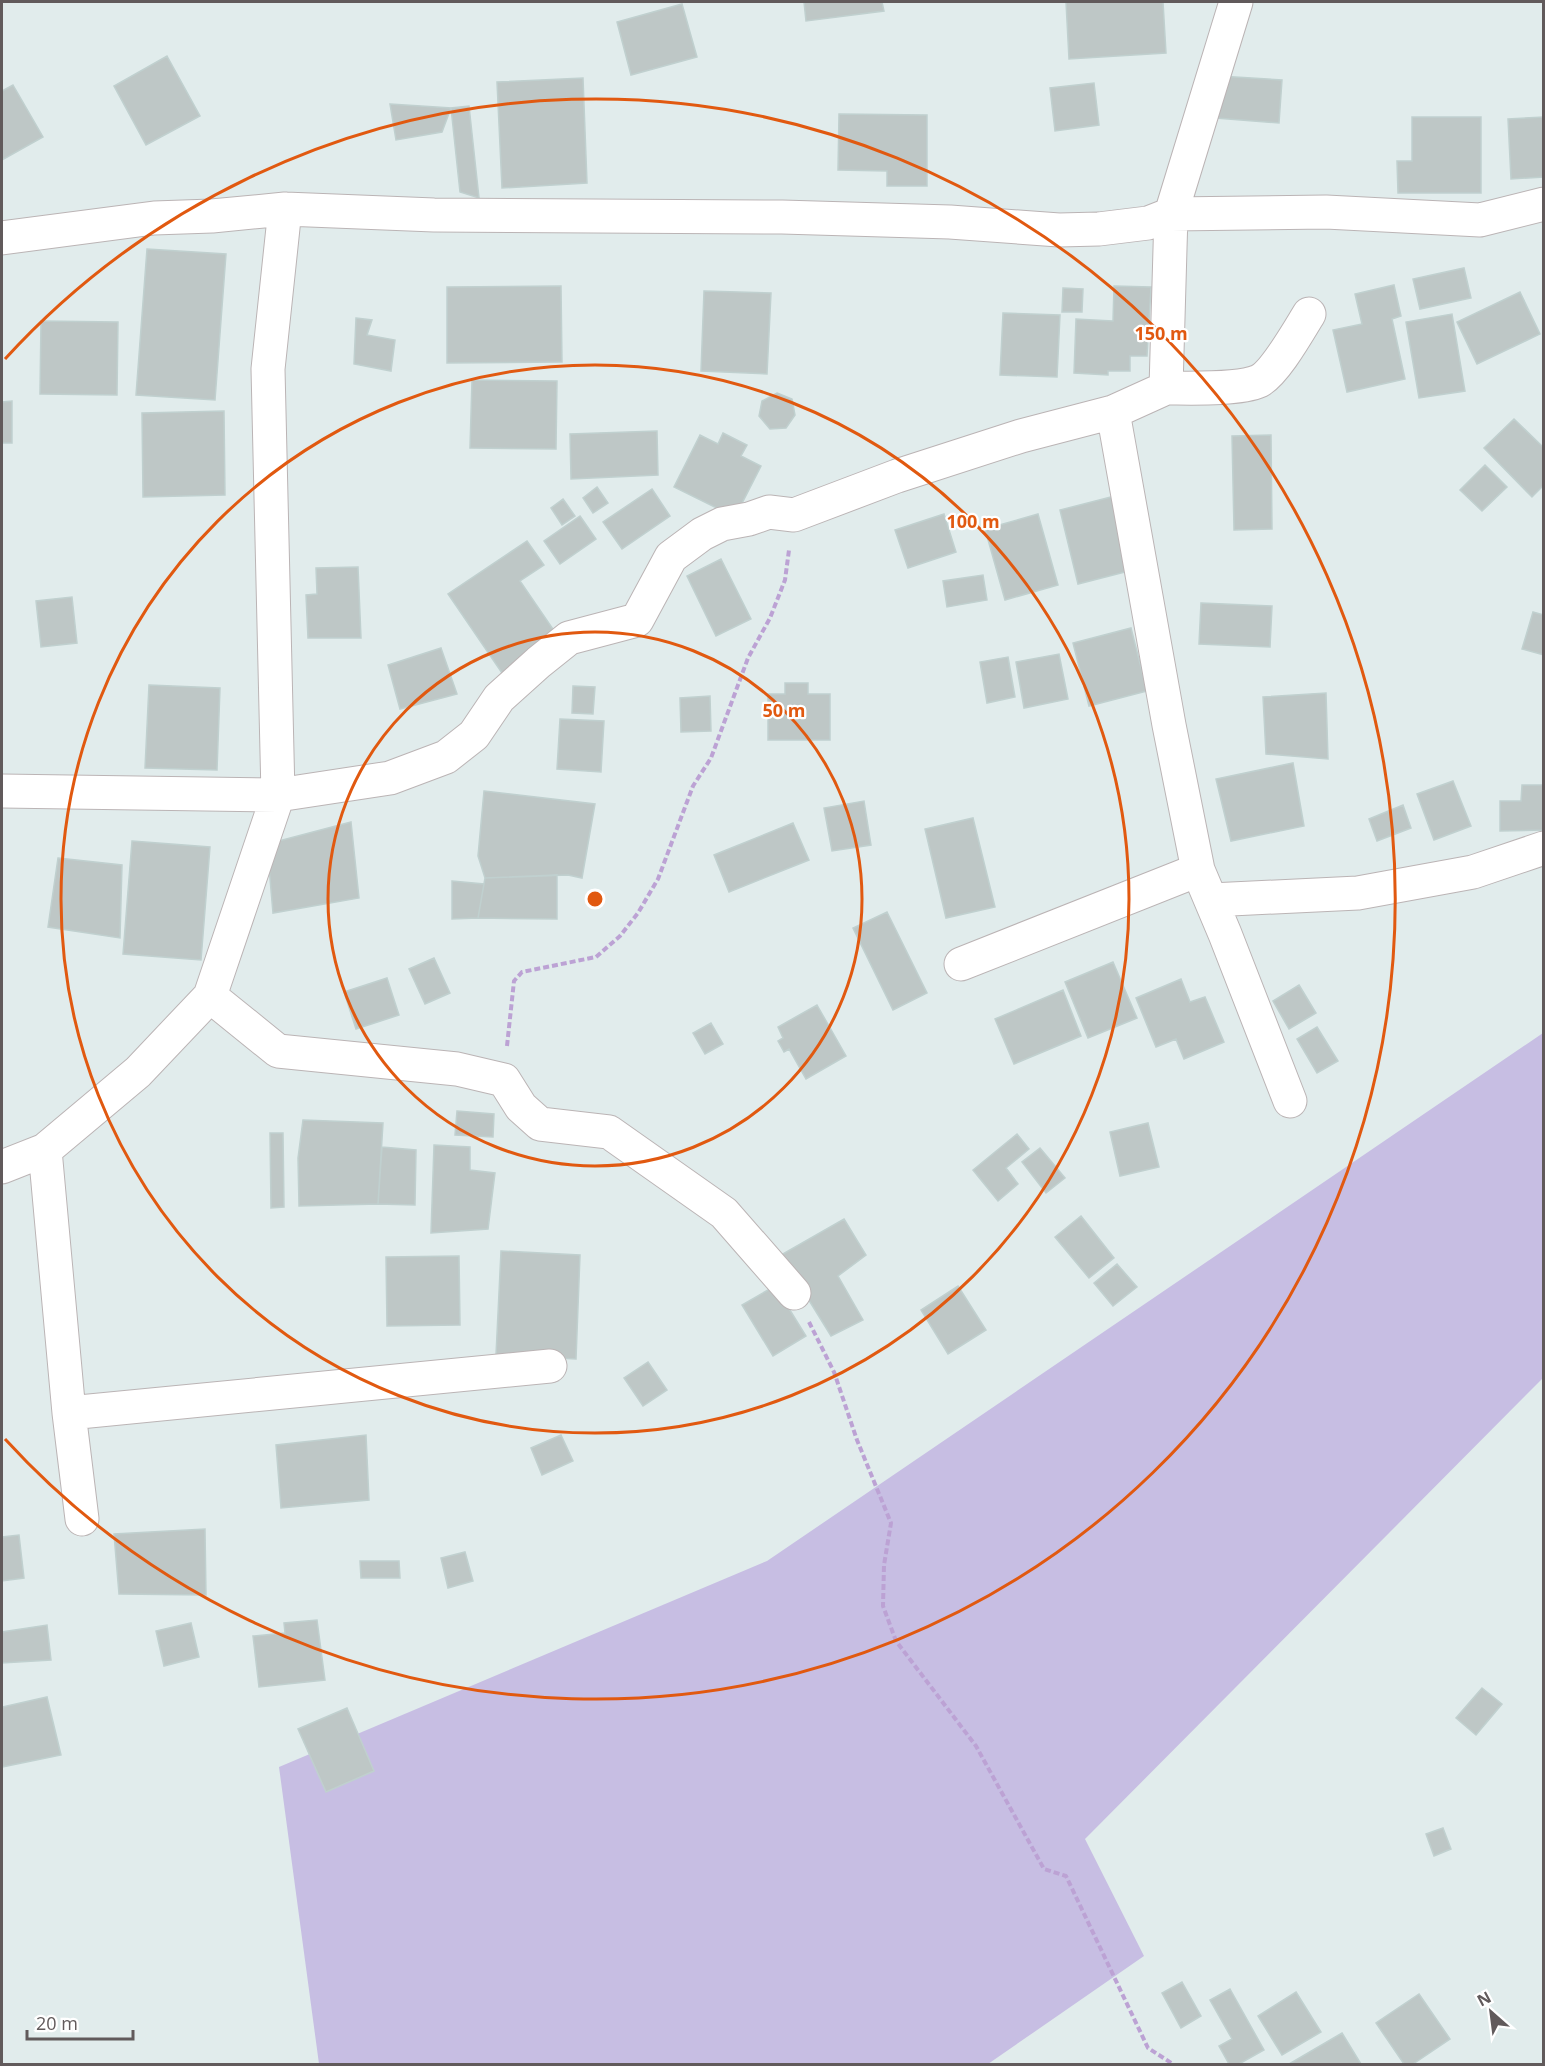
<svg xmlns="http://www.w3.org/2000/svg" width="1545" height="2066" font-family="'Open Sans',sans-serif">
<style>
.green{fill:#c7bee3}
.building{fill:#bec7c6;stroke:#c0d0cf;stroke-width:1.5}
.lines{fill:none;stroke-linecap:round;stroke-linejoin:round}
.minor-casing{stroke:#bbb4b5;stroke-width:35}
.path{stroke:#bca2d4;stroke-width:4;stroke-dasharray:6 3;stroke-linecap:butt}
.minor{stroke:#fff;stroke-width:33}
.ring{fill:none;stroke:#e15910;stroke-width:3}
.centre{fill:#e15910;stroke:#fff;stroke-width:3}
.ring-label{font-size:18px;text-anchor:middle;font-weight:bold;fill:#e15910;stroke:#fff;stroke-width:4.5;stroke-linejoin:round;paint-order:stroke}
</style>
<rect width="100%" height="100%" fill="#e1ecec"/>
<path class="green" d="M1543 1033V1378L1085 1839 1144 1956 988 2064H319L279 1767 767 1561Z"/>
<path class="building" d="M804 2H882L884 11 806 21Z
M1066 2H1163L1166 53 1069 59Z
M682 4 697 57 631 75 617 22Z
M167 56 200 116 146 145 114 86Z
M1219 76 1282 80 1279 123 1216 118Z
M583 78 587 183 502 188 497 82Z
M1094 83 1099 125 1055 131 1050 88Z
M13 85 43 137 2 160V91Z
M390 104 451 108 442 132 396 140Z
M469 106 479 198 460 192 451 108Z
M839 114 927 115V186H887V171L838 170Z
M1412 117H1481V193H1398L1397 161H1412Z
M1544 117V177L1511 179 1508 119Z
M147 249 226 254 215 400 136 395Z
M1464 268 1471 298 1420 309 1413 279Z
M1394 285 1401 316 1392 319 1405 379 1347 392 1333 330 1362 324 1355 294Z
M561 286 562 362 447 363V287Z
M1114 286 1151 287 1147 356H1130V371H1108V375L1074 373 1076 319 1113 321Z
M1063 288 1083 289 1082 312H1062Z
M704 291 771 293 767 374 701 371Z
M1520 292 1540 334 1477 364 1457 322Z
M1003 313 1060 315 1057 377 1000 375Z
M1452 314 1465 391 1419 398 1406 322Z
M356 318 372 320 367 335 395 340 391 371 354 364Z
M41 321 118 322 117 395 40 394Z
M472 380 557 381 556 449 470 448Z
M777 393 792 399 795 415 786 428 770 429 759 416 762 401Z
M12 401V443H2V402Z
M224 411 225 495 143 497 142 413Z
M1514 419 1544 448V485L1532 497 1484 448Z
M657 431 658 475 571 479 570 434Z
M723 433 747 445 741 456 761 466 735 517 674 487 700 435 718 444Z
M1271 435 1272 529 1234 530 1232 436Z
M1485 465 1507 487 1482 511 1460 490Z
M597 487 608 503 593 513 583 498Z
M652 489 670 516 622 549 603 522Z
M1115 496 1133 570 1078 584 1060 510Z
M563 499 575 516 562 525 551 508Z
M944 514 956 552 908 568 895 530Z
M1038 514 1058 585 1005 600 985 529Z
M580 516 596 539 560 564 544 541Z
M527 541 544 565 520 581 557 635 502 673 448 594Z
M721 559 751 619 716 636 687 576Z
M358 567 361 638H308L306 595 317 594 316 568Z
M983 575 987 600 947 607 943 581Z
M72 597 77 643 41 647 36 601Z
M1201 603 1272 606 1270 647 1199 644Z
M1533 612 1544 615V655L1522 649Z
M1131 628 1147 691 1089 706 1073 643Z
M441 648 457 694 400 709 388 665Z
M1059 654 1068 699 1024 708 1016 662Z
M1008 657 1015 697 987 703 980 662Z
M785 683H808V694H830V740H768V694H785Z
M149 685 220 688 217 770 145 768Z
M573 686 595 687 593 714 572 713Z
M1326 693 1328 759 1266 754 1263 697Z
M710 696 711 731 681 732 680 698Z
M560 719 604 721 601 772 557 769Z
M1293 763 1304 826 1231 841 1216 779Z
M1453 781 1471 826 1434 840 1417 794Z
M1522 785H1544V830L1500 831V801H1521Z
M484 791 595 804 582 878 568 875 485 878 478 856Z
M864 801 871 845 832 851 824 808Z
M1403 805 1411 828 1377 841 1369 819Z
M973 818 995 907 946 918 925 829Z
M351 822 359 898 273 913 267 844Z
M793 823 809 860 729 892 714 855Z
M132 841 210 847 201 960 123 954Z
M58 858 122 865 120 938 48 927Z
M557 875V919L478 918 485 878Z
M452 881 484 884 478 918 452 919Z
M887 912 927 993 893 1010 853 928Z
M434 958 450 993 425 1004 409 969Z
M1113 962 1137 1018 1088 1038 1065 982Z
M387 978 399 1015 356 1029 344 992Z
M1181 979 1190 1002 1205 997 1224 1042 1184 1059 1176 1039 1156 1047 1136 998Z
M1299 985 1316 1013 1289 1029 1273 1001Z
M1063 990 1081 1036 1014 1064 995 1019Z
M817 1005 846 1056 806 1079 789 1049 784 1052 778 1041 783 1038 778 1027Z
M711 1023 723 1044 705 1054 693 1033Z
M1317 1027 1338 1061 1317 1073 1297 1039Z
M457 1111 494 1114 493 1137 455 1135Z
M303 1120 383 1123 378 1204 299 1206 298 1158Z
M1148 1123 1159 1167 1120 1176 1110 1132Z
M270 1133H283L284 1207 271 1208Z
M1017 1134 1029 1149 1006 1168 1018 1184 998 1201 973 1170Z
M434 1145 470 1147V1170L495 1173 488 1229 431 1233Z
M382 1147 416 1150 415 1205 378 1204Z
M1040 1148 1065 1178 1046 1193 1022 1162Z
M1081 1216 1114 1258 1089 1278 1055 1237Z
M844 1219 866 1255 838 1276 863 1320 831 1336 781 1255Z
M501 1251 580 1255 576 1359 496 1355Z
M459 1256 460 1325 387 1326 386 1257Z
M1117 1264 1137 1287 1113 1306 1094 1283Z
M775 1286 806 1336 773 1356 742 1305Z
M958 1286 986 1330 948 1354 921 1310Z
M648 1362 667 1390 643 1406 624 1378Z
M366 1435 369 1500 281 1508 276 1445Z
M561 1435 573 1461 542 1475 531 1448Z
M205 1529 206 1595 119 1594 114 1534Z
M19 1535 24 1578 2 1581V1537Z
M465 1552 473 1581 448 1588 441 1558Z
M360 1561H399L400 1578H361Z
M317 1620 325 1680 259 1687 253 1636 285 1633 284 1623Z
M191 1623 199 1657 164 1666 156 1631Z
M47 1625 51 1660 2 1663V1632Z
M1482 1688 1502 1704 1476 1735 1456 1718Z
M47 1697 61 1755 2 1767V1707Z
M347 1708 374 1771 326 1792 298 1729Z
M1443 1828 1451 1849 1434 1856 1426 1834Z
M1182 1982 1201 2016 1181 2028 1162 1993Z
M1230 1989 1264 2050 1239 2064H1229L1219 2046 1232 2039 1210 2000Z
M1296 1992 1321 2032 1282 2055 1258 2016Z
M1419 1994 1450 2039 1413 2064H1404L1376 2023Z
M1342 2033 1361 2064H1289Z"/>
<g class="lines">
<defs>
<path id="minor" d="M2 238 154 218 212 216 285 209 434 215 782 217 950 222 1059 230 1099 229 1148 223 1171 214 1236 2
M1166 388C1189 388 1239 390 1259 381 1275 373 1299 330 1309 314
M1113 412 1169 725 1198 870 1225 934 1290 1101
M2 791 278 795 390 778 446 757 474 735 499 698 539 662 569 638 637 620 671 557 702 534 722 524 749 519 769 512 794 515 897 476 1021 436 1113 412 1166 388 1171 214 1326 212 1480 220 1544 204
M1211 900 1358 893 1473 872 1544 848
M961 964 1198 870
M210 996 278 1051 457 1069 504 1080 521 1107 540 1124 609 1132 724 1213 794 1293
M45 1150 69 1413 82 1519
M2 1167 45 1150 138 1072 210 996 278 795 268 369 285 209
M69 1413 550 1366"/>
</defs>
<use href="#minor" class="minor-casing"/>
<path class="path" d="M507 1046 514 981 522 972 596 957 620 936 638 913 658 879 693 786 711 758 748 658 770 618 785 580 789 550
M809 1322 834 1372 857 1440 891 1523 884 1565 883 1606 896 1641 976 1746 1044 1869 1066 1876 1148 2048 1173 2064"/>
<use href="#minor" class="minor"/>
</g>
<g class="ring">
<circle cx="595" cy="899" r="267"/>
<circle cx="595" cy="899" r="534"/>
<path d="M5 359A800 800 0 1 1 5 1439"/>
</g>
<circle cx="595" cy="899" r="9" class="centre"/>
<g class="ring-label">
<text x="1161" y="340">150 m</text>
<text x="973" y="528">100 m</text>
<text x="784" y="717">50 m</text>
</g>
<rect width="1545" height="2066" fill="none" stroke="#615a5b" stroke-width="6"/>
<g transform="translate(1491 2012) rotate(332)" stroke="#ffffff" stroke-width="4.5" paint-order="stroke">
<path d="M0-4.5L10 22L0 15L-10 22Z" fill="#615a5b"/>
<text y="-9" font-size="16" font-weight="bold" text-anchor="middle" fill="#615a5b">N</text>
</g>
<path d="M27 2030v9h106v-9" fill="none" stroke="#615a5b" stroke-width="3"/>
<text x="36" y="2030" font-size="18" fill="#615a5b" stroke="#ffffff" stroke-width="4.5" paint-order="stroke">20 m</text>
</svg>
